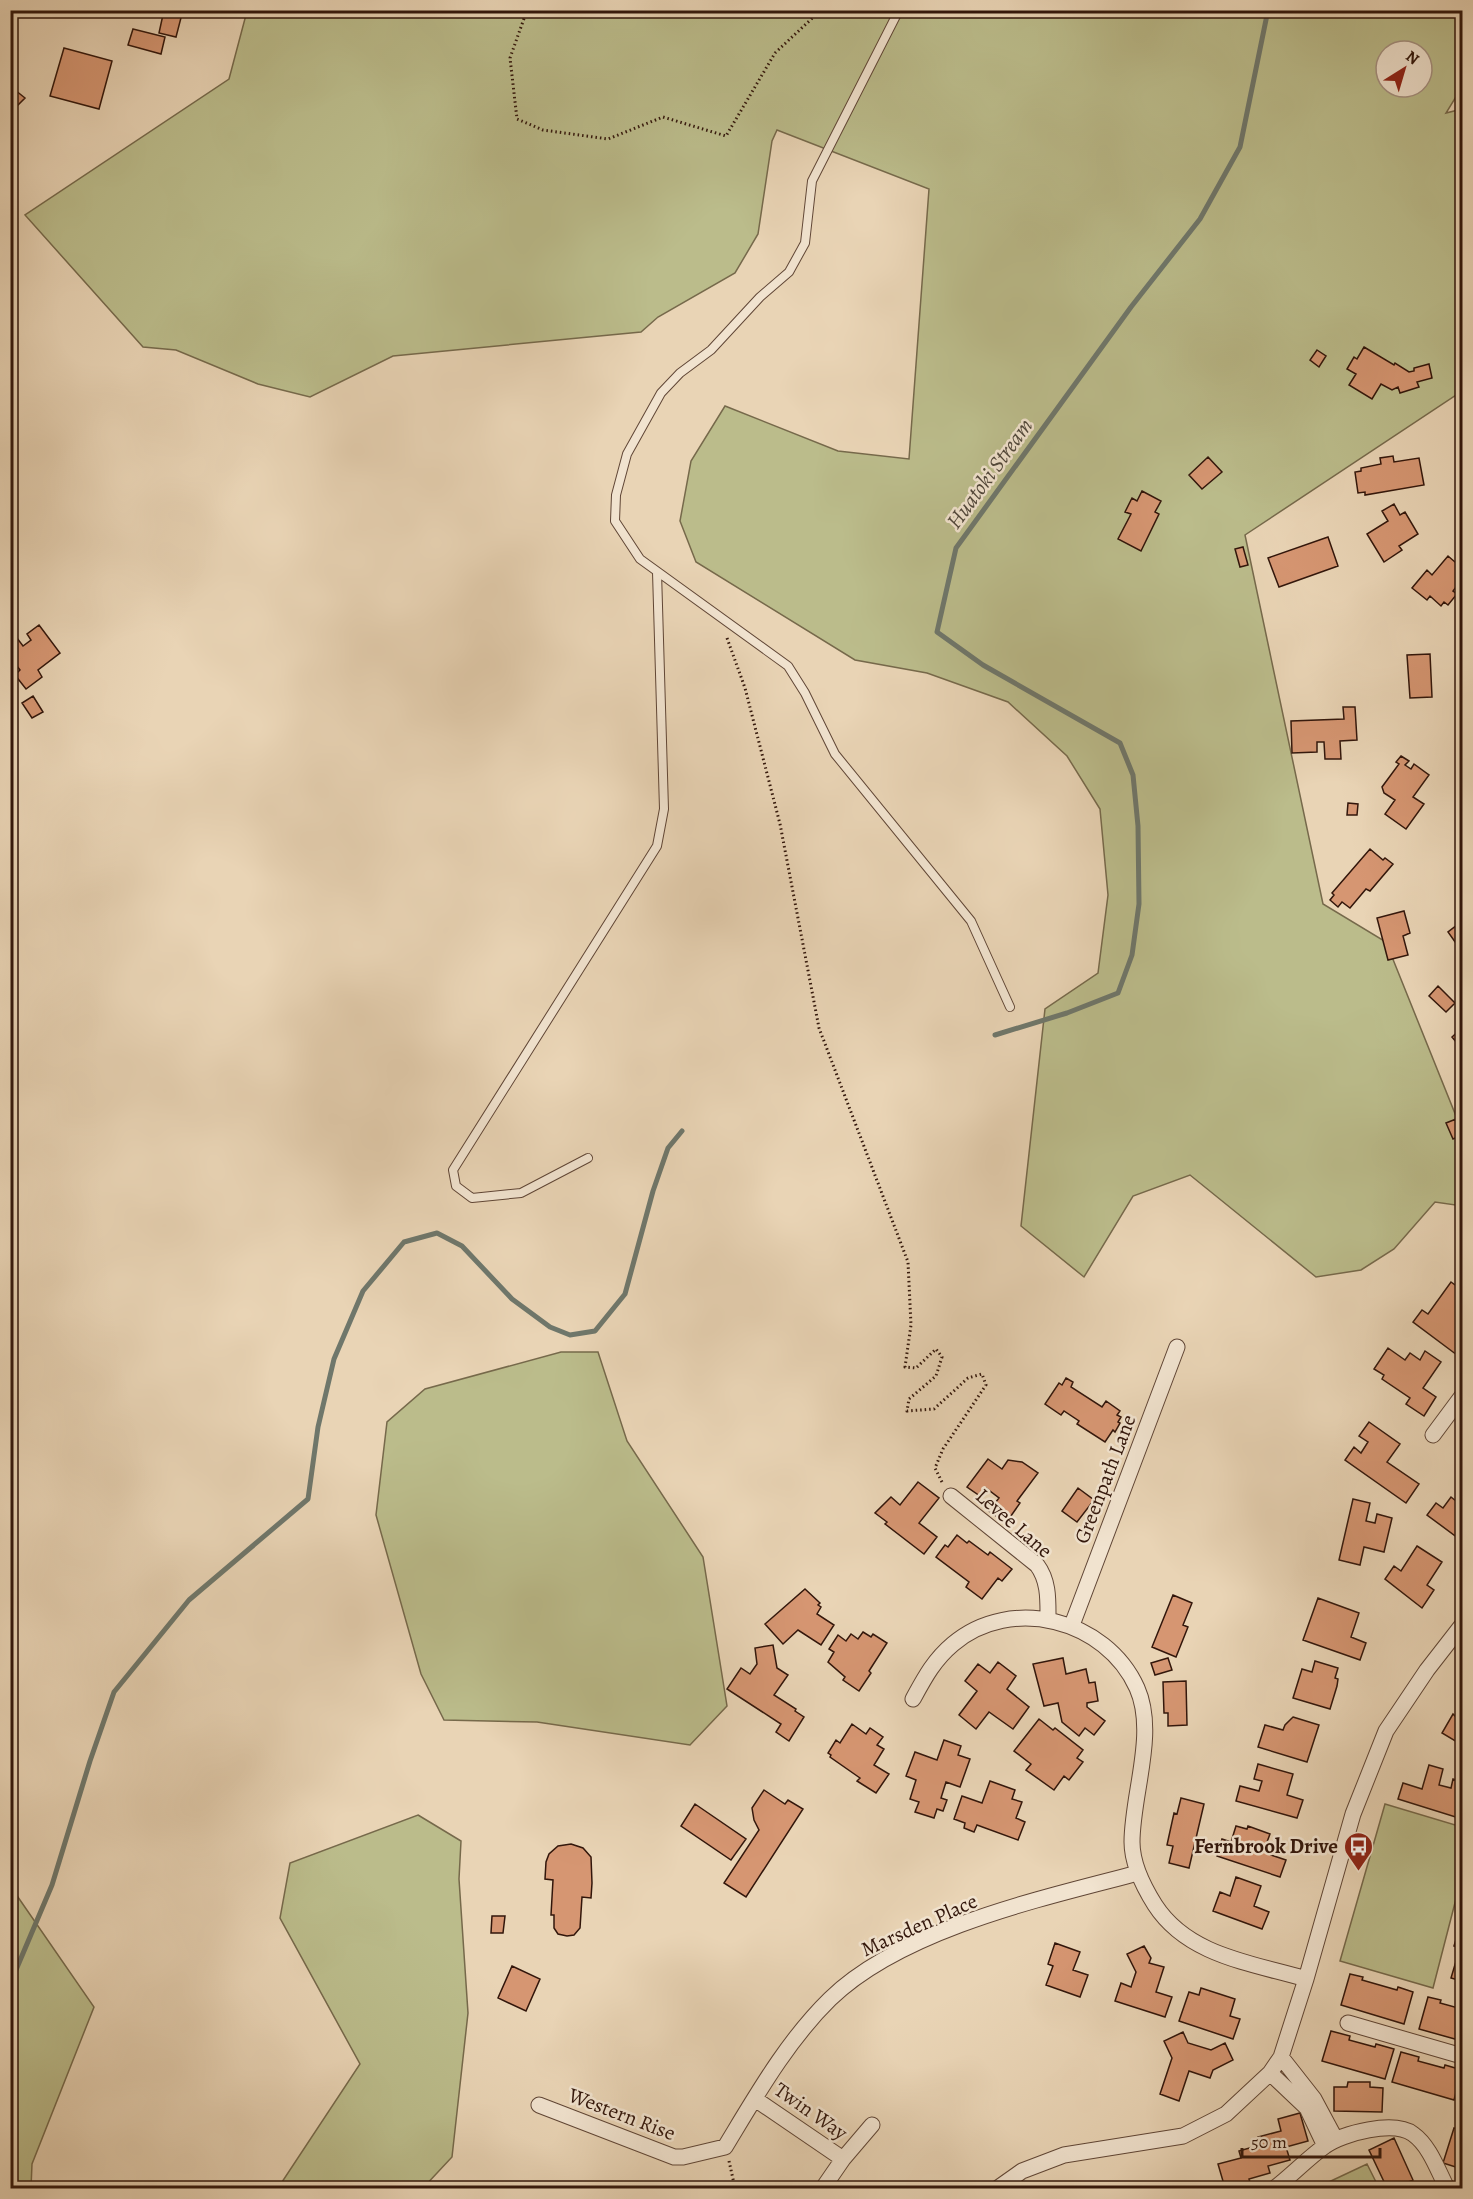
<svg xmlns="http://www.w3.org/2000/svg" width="1473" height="2199" font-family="Alegreya,serif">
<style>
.green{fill:#bbbc8b;stroke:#76694b;stroke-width:1.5;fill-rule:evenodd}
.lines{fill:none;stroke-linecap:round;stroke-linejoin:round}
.stream{stroke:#6f776b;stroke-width:5}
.building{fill:#d69672;stroke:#32160b;stroke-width:1.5}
.service-casing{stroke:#604636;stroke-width:10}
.minor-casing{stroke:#604636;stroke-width:17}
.path{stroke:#32160b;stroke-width:3;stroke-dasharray:1.5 3;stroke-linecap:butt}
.service{stroke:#f1e3cf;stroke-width:8}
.minor{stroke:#f1e3cf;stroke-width:15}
.labels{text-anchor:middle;stroke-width:5;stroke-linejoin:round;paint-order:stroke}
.street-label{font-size:21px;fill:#32160b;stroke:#f1e3cf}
.poi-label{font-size:21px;font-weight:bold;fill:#32160b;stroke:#f1e3cf;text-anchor:end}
.water-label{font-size:22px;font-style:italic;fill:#50473b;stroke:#f1e3cf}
</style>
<rect width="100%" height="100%" fill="#e9d4b5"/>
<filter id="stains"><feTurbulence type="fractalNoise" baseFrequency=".00333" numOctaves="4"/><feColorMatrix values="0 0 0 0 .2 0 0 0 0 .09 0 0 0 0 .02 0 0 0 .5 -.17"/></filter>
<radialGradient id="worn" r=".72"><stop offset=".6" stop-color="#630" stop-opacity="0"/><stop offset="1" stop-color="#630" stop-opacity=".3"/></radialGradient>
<path class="green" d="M247 11H1462V87L1446 113 1462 109V391L1245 535 1323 904 1386 942 1462 1131V1206L1435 1202 1394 1249 1361 1270 1316 1277 1190 1175 1133 1196 1084 1277 1021 1226 1045 1009 1098 973 1108 895 1100 809 1067 756 1008 702 927 673 855 660 696 562 680 521 691 461 725 406 838 451 909 459 929 189 777 130 772 141 758 234 735 273 658 317 641 332 393 356 310 397 258 384 176 350 143 347 25 215 229 79ZM1386 51H1422V87H1386Z
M561 1352H598L627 1441 703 1557 727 1706 690 1745 537 1722 444 1720 421 1674 376 1515 387 1422 425 1389Z
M1385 1804 1462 1827V1860L1457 1895 1433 1988 1340 1961Z
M418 1815 461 1841 459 1879 468 2013 452 2157 423 2188H278L360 2064 280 1918 290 1863Z
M11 1887 94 2007 32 2164 31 2188H11Z
M1367 2164 1379 2188H1316Z"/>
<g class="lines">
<path class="stream" d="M995 1035 1067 1013 1118 993 1132 955 1139 904 1138 826 1133 775 1120 743 983 665 937 632 956 548 1131 307 1200 219 1240 147 1268 10
M10 1984 52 1885 90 1761 114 1692 189 1600 308 1499 318 1427 334 1359 363 1291 404 1242 437 1233 462 1246 512 1299 550 1327 570 1335 595 1331 625 1294 653 1191 668 1148 682 1131"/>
</g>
<path class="building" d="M164 10H183L176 37 159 33Z
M133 29 165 37 161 54 128 45Z
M64 48 112 61 99 109 50 96Z
M10 86 25 98 10 113Z
M1364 347 1394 365 1395 363 1409 372 1414 371V368L1429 364 1432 378 1417 382 1419 387 1400 393 1398 387 1392 390 1381 384 1372 399 1349 385 1356 374 1347 369 1354 357 1357 359Z
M1317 350 1326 356 1319 367 1310 360Z
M1393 456 1394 462 1419 458 1424 485 1365 495V492L1358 493 1355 472 1361 471V468L1381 464 1380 458Z
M1208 457 1222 472 1202 489 1189 475Z
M1142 491 1161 501 1155 512 1159 514 1141 551 1118 539 1131 514 1125 512 1132 498 1137 501Z
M1394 504 1400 515 1405 512 1418 534 1399 546 1402 550 1384 562 1367 534 1388 521 1382 511Z
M1328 537 1338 566 1279 587 1268 558Z
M1243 547 1248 565 1240 567 1235 549Z
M1448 556 1462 568V579L1453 591 1457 594 1448 605 1444 602 1441 606 1430 596 1427 600 1412 588 1427 570 1432 575Z
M39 625 60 653 38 670 42 677 26 689 15 675 20 670 10 657V637L14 634 23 646 31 640 27 634Z
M1430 654 1432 697 1410 698 1407 655Z
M33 696 43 712 32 718 22 703Z
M1343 707H1355L1357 740 1340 741 1341 759H1325L1324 742H1317V752L1292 753 1291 721 1344 719Z
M1401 756 1409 761 1405 765 1411 769 1414 764 1429 775 1413 797 1424 804 1406 829 1385 814 1395 800 1384 793 1382 787 1399 764 1396 762Z
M1348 803 1358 804 1357 815H1347Z
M1370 849 1383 860 1385 858 1393 864 1370 891 1366 889 1350 908 1342 902 1338 907 1330 900 1334 895 1332 893Z
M1404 911 1410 933 1403 936 1408 955 1388 960 1377 918Z
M1461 922 1462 942 1458 946 1448 932Z
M1438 986 1455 1003 1446 1012 1429 996Z
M1462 1028V1049L1452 1037Z
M1456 1119 1462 1135 1453 1139 1446 1123Z
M1451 1282 1462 1290V1326L1460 1330 1462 1332V1347L1457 1355 1413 1322 1422 1310 1428 1314Z
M1388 1348 1405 1360 1410 1353 1420 1360 1425 1351 1441 1362 1423 1388 1436 1397 1424 1416 1406 1404 1410 1398 1382 1379 1384 1375 1374 1369Z
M1066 1378 1073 1382 1071 1387 1102 1407 1106 1401 1120 1411 1117 1415 1121 1417 1118 1422 1120 1423 1115 1432 1113 1430 1105 1442 1077 1424 1079 1421 1064 1411 1061 1415 1045 1404 1059 1383 1062 1385Z
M1369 1422 1400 1444 1387 1462 1419 1484 1406 1503 1345 1460 1354 1447 1361 1453 1368 1442 1359 1436Z
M988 1459 1002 1469 1008 1460 1022 1462 1038 1473 1017 1501 1020 1503 1006 1523 989 1511 999 1498 986 1488 980 1496 967 1487Z
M918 1482 939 1498 919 1523 937 1537 924 1554 885 1524 887 1522 875 1513 891 1497 900 1505Z
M1078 1488 1094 1500 1077 1522 1062 1511Z
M1451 1497 1461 1505 1462 1503V1541L1427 1515 1436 1503 1443 1508Z
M1353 1499 1370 1503 1366 1521 1375 1523 1377 1514 1392 1518 1384 1552 1364 1547 1360 1565 1339 1560Z
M957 1535 967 1543 969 1541 988 1555 990 1552 1012 1569 1002 1581 998 1578 982 1599 966 1587 969 1582 936 1557 945 1545 948 1547Z
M1417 1546 1442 1562 1427 1585 1434 1590 1422 1608 1385 1579 1394 1566 1401 1571Z
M805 1589 820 1603 818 1605 821 1607 817 1614 834 1625 821 1645 798 1630 783 1644 765 1624Z
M1173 1595 1192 1603 1183 1625 1188 1627 1176 1657 1152 1647Z
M1318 1598 1359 1613 1351 1637 1366 1643 1360 1660 1303 1640Z
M863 1632 871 1637 873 1634 887 1643 869 1671 871 1673 859 1691 843 1680 845 1677 828 1662 834 1652 829 1649 838 1635 846 1641 851 1634 858 1639Z
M773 1645 777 1668 788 1675 774 1695 796 1709 795 1711 804 1717 789 1741 776 1732 781 1724 727 1689 741 1668 750 1674 757 1664 755 1648Z
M1063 1658 1066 1674 1086 1669 1089 1683 1095 1682 1098 1701 1087 1703V1707L1105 1721 1094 1735 1085 1728 1079 1736 1062 1722 1058 1703 1044 1706 1033 1664Z
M1168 1658 1172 1670 1155 1675 1151 1663Z
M1315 1661 1338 1668 1335 1678 1338 1679 1337 1686 1330 1709 1293 1698 1302 1669 1312 1672Z
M998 1662 1016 1676 1007 1689 1029 1707 1013 1729 989 1712 976 1729 959 1715 977 1691 965 1681 978 1664 990 1673Z
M1186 1681 1187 1725 1168 1726V1713H1164L1163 1682Z
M1461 1706 1462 1707V1745L1442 1733 1453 1714 1455 1716Z
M1293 1717 1319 1725 1307 1762 1258 1747 1265 1725 1283 1730 1285 1725Z
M1039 1719 1053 1730 1055 1728 1083 1750 1077 1758 1083 1762 1069 1780 1064 1776 1054 1790 1026 1770 1031 1764 1014 1751Z
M852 1724 866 1734 870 1728 883 1737 877 1745 884 1749 874 1765 889 1774 876 1793 857 1781 860 1778 830 1757 831 1755 828 1753 836 1740 840 1743Z
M944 1740 961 1746 958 1755 970 1759 960 1787 946 1782 941 1798 947 1800 943 1811 937 1809 934 1818 915 1812 919 1802 910 1799 916 1780 906 1776 915 1752 937 1760Z
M1258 1764 1293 1774 1287 1795 1303 1800 1297 1818 1236 1801 1240 1786 1259 1791 1262 1781 1254 1779Z
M1429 1765 1443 1769 1439 1785 1451 1788 1453 1779 1462 1782V1819L1398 1799 1403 1783 1422 1789Z
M990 1781 1015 1790 1012 1799 1022 1802 1016 1818 1025 1822 1018 1840 977 1825 974 1832 964 1828 965 1823 954 1819 962 1796 982 1803Z
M764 1790 785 1804 788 1800 803 1809 746 1897 724 1883 759 1830 754 1820 752 1808Z
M1181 1798 1204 1804 1189 1868 1169 1863 1173 1846 1167 1845 1174 1813 1177 1814Z
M695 1804 746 1839 731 1860 681 1826Z
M1236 1826 1247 1829 1248 1826 1270 1834 1267 1842 1275 1844 1271 1855 1286 1860 1280 1877 1217 1856 1222 1839 1231 1842Z
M571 1844 583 1848 591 1857 592 1883 591 1898 582 1897 580 1928 574 1935 567 1936 558 1934 554 1928V1915H551L553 1880 545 1879 546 1862 549 1854 558 1846Z
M1236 1877 1261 1886 1254 1906 1269 1912 1262 1929 1213 1911 1220 1892 1230 1896Z
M492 1916H505L503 1933H491Z
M1460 1926 1462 1927V1981L1451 1978 1460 1948 1454 1946Z
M1055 1943 1080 1952 1073 1970 1088 1975 1080 1997 1046 1985 1053 1966 1048 1964Z
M1144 1946 1151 1958 1149 1963 1164 1967 1156 1992 1172 1997 1165 2017 1115 2001 1121 1983 1131 1987 1136 1972 1127 1954Z
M512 1966 540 1979 526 2011 498 1998Z
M1350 1974 1363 1977 1362 1980 1397 1990 1398 1987 1413 1992 1404 2024 1341 2005Z
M1201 1988 1235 1999 1230 2016 1240 2019 1233 2039 1179 2021 1189 1992 1199 1995Z
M1428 1997 1441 2000 1440 2003 1462 2009V2041L1419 2029Z
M1331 2031 1350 2036 1349 2040 1375 2047 1376 2044 1394 2049 1385 2079 1322 2061Z
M1183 2032 1188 2043 1211 2050 1225 2043 1233 2060 1213 2070 1210 2078 1189 2071 1179 2101 1160 2094 1172 2058 1164 2041Z
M1401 2052 1419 2057 1418 2061 1444 2068 1445 2065 1462 2070 1454 2100 1392 2082Z
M1348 2082H1370V2087L1383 2088 1382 2112 1334 2111V2087H1347Z
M1462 2092V2114L1457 2113Z
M1300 2113 1308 2141 1286 2147 1290 2160 1268 2166 1270 2173 1249 2179 1251 2186 1240 2188H1225L1218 2164 1241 2158 1239 2151 1260 2145 1258 2137 1281 2131 1278 2119Z
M1454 2128 1462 2130V2169L1443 2163Z
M1394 2138 1413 2180 1394 2188H1387L1369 2150Z"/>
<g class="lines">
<defs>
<path id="service" d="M899 10 812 181 805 243 789 272 760 297 711 350 680 373 661 393 627 454 616 495 615 521 640 559 788 666 805 693 835 754 971 921 1010 1007
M588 1158 521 1193 472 1198 456 1186 453 1170 657 846 664 809 657 572"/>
<path id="minor" d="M1433 1435 1462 1396
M951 1496 1037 1565C1049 1581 1048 1600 1048 1620
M1072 1625 1177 1347
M913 1699C925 1677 934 1660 953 1644 1011 1595 1106 1619 1137 1688 1157 1733 1132 1794 1132 1842 1132 1864 1143 1886 1155 1905 1188 1956 1252 1963 1306 1979
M1348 2023 1462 2056
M1281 2057 1314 2099 1336 2140
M1270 2073 1307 2108 1325 2146
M755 2099 843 2159
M539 2105 674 2157H683L725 2147C756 2096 787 2041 830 1999 902 1929 1043 1898 1138 1873
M823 2188 843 2159 872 2125
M998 2188 1022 2171 1064 2155 1183 2136 1226 2114 1270 2073 1281 2057 1306 1979 1353 1814 1386 1731 1427 1670 1462 1625
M1275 2188C1291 2176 1309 2157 1325 2146 1343 2133 1394 2120 1413 2134 1430 2146 1438 2171 1447 2188"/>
</defs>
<use href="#service" class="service-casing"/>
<use href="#minor" class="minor-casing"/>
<path class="path" d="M527 10 510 58 517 119 543 130 608 139 663 117 726 136 775 53 821 10
M727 638 745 688 780 824 819 1028 908 1262 911 1325 905 1367 916 1368 936 1349 942 1357 936 1376 909 1399 907 1411 934 1409 968 1378 982 1374 986 1385 943 1449 935 1468 942 1482
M729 2161 735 2188"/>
<use href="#service" class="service"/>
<use href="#minor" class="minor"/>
</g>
<defs>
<symbol id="bus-pin" viewBox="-11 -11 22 30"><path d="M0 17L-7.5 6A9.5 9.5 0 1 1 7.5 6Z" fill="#8f2418" stroke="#f1e3cf"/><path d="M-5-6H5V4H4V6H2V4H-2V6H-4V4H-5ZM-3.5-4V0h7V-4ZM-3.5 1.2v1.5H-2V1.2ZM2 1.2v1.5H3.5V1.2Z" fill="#fff"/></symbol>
</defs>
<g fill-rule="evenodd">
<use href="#bus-pin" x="1342" y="1830" width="33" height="45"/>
</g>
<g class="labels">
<g class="street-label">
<text transform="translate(1105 1479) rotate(-69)" y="7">Greenpath Lane</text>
<text transform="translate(1014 1523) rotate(41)" y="7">Levee Lane</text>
<text transform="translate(919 1925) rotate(-24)" y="7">Marsden Place</text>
<text transform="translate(811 2111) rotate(35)" y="7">Twin Way</text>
<text transform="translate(622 2114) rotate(21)" y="7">Western Rise</text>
</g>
<g class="poi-label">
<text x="1338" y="1853">Fernbrook Drive</text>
</g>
<g class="water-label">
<text transform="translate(989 473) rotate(-54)" y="8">Huatoki Stream</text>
</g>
</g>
<rect width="1473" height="2199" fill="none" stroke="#e9d4b5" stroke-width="36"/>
<rect x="12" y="12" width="1449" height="2175" fill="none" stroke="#32160b" stroke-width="3"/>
<rect x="18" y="18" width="1437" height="2163" fill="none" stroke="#32160b" stroke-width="1.5"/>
<g transform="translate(1404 69) rotate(37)"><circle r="28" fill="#f1e3cf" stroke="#a59181" stroke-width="1.5"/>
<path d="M0-4.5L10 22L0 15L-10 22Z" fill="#8f2418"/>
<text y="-9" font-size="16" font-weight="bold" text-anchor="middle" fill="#32160b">N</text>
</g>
<path d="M1242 2148v9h138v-9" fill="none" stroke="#32160b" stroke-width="3"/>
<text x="1251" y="2148" font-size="18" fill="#32160b" stroke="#f1e3cf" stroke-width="4.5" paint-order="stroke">50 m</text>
<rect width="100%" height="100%" filter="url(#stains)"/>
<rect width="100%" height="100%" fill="url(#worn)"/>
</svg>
